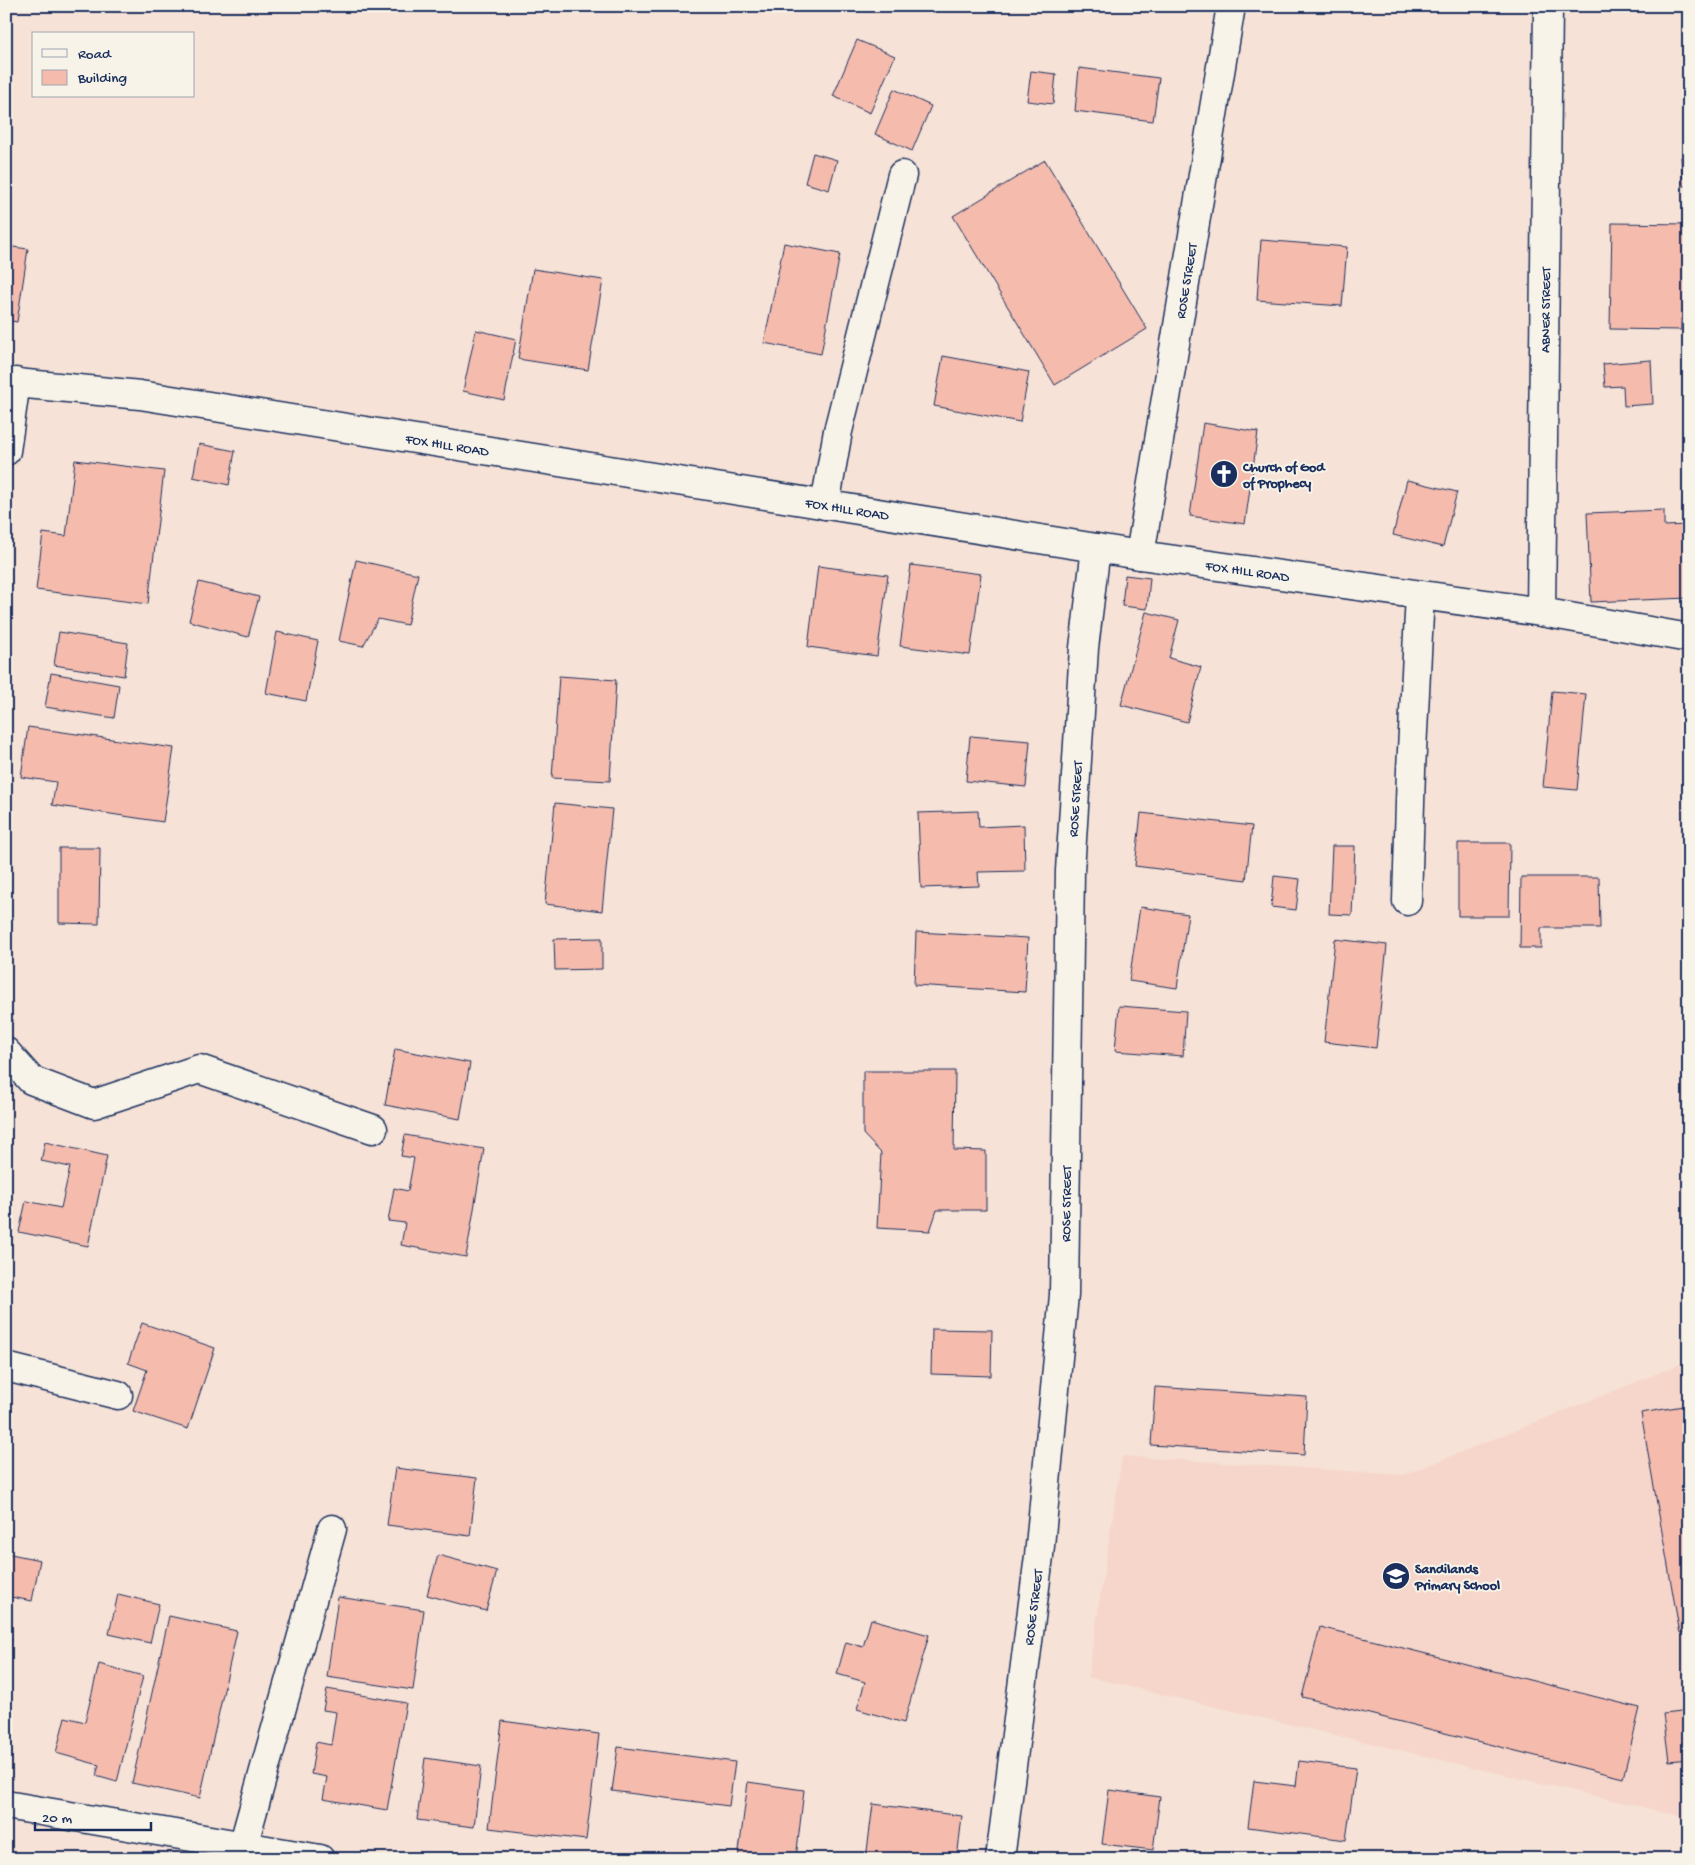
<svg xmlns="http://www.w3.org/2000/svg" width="1695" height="1865" font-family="'Gochi Hand',sans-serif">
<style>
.built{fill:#f6d6ca}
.building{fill:#f5bbad;stroke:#1b2f5e}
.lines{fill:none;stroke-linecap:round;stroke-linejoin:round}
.street-casing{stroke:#1b2f5e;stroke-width:31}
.secondary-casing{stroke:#1b2f5e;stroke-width:31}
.street{stroke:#f7f3e8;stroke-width:28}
.secondary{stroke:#f7f3e8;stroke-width:28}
.labels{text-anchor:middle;stroke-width:4;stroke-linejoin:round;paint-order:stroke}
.street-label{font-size:14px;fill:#1b2f5e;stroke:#f7f3e8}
.poi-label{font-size:14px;font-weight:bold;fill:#1b2f5e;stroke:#f7f3e8;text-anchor:start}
</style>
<rect width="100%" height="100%" fill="#f6e2d6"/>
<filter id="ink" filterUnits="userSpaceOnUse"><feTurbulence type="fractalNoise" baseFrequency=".02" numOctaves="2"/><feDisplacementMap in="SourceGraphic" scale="10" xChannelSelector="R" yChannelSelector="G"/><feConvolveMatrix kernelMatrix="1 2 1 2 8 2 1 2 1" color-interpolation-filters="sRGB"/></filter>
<g filter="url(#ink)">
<path class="built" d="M1689 1363V1818L1088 1677 1122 1456 1404 1475 1681 1364Z"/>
<path class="building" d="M857 40 895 56 870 113 833 96Z
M1079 68 1159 78 1153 121 1075 111Z
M1031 71 1056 74 1053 104 1027 101Z
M894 89 931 106 912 151 875 134Z
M813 153 837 160 829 190 805 183Z
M1681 157H1689V186H1683Z
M1045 160 1147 329 1055 385 953 216Z
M1612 223 1689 224V319H1681V330L1610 329Z
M1261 240 1347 247 1342 306 1257 300Z
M784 243 840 254 821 354 764 343Z
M6 246 28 249 17 322 6 320Z
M533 269 603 280 588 370 518 359Z
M476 330 516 339 504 400 463 391Z
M943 356 1029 372 1020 422 934 406Z
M1651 360 1653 404 1624 406 1623 386 1605 387 1603 364Z
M1203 423 1258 432 1245 524 1190 516Z
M199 444 235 451 229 485 193 477Z
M75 460 164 471 148 604 36 590 43 533 66 536Z
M1407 480 1457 492 1443 547 1393 535Z
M1664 510V526L1689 525V598L1591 602 1587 513Z
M356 560 418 574 407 625 378 619 363 646 339 641Z
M911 565 981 574 970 655 900 646Z
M818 566 888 575 877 656 808 647Z
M1125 575 1150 578 1147 609 1122 606Z
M199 582 259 597 248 637 189 621Z
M1146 612 1179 620 1169 658 1201 667 1187 722 1121 705Z
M59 632 128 643 124 676 54 665Z
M277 632 318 641 306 701 266 693Z
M51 673 119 685 114 718 45 707Z
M559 676 616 680 610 781 552 778Z
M1552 691 1586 694 1577 790 1543 787Z
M28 727 174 748 163 822 52 805 56 782 21 777Z
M970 736 1030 741 1026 787 966 781Z
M555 803 612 809 602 911 545 904Z
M978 811 979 827 1024 825 1025 871 978 872 979 886 921 888 918 813Z
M1141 813 1252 826 1246 880 1135 866Z
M1458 843H1510L1509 916H1458Z
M1332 846H1355L1352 915 1329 914Z
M59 848H100L99 924 59 923Z
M1274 876 1300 879 1296 910 1271 907Z
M1521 877H1599L1600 928H1541V948H1520Z
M1140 907 1188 914 1177 988 1129 981Z
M916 932 1028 938 1025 992 914 985Z
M602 938V969L555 970 554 939Z
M1335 939 1387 945 1376 1048 1324 1042Z
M1119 1006 1186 1011 1183 1056 1115 1051Z
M395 1049 470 1063 460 1119 385 1105Z
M863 1071H955L954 1150 986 1151V1210H937L930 1231 877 1228 881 1153 863 1134Z
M405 1135 484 1149 466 1257 401 1245 405 1223 388 1221 394 1188 408 1191 414 1158 401 1156Z
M45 1142 107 1156 88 1246 19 1232 26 1201 61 1208 70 1167 41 1161Z
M142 1323 215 1348 188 1429 133 1411 147 1370 128 1363Z
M932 1329 992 1330 991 1376 931 1374Z
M1155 1387 1307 1397 1304 1455 1151 1445Z
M1689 1405V1632L1680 1634 1641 1413Z
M395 1468 477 1478 470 1536 387 1525Z
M6 1553 40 1560 32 1601 6 1596Z
M438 1555 497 1571 486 1611 427 1595Z
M118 1594 159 1604 150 1643 109 1634Z
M338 1597 424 1610 413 1690 327 1677Z
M169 1616 237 1631 200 1798 132 1783Z
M871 1619 929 1635 904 1723 857 1709 865 1682 837 1674 846 1642 863 1647Z
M1320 1627 1640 1708 1623 1778 1302 1697Z
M6 1637 12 1638 8 1662H6Z
M99 1664 143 1676 117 1782 96 1776 99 1765 56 1753 65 1717 85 1722Z
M327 1689 406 1703 387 1810 323 1799 327 1777 311 1774 316 1742 331 1745 336 1712 323 1710Z
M1689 1711V1759L1669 1761 1663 1714Z
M502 1721 599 1734 586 1840 489 1828Z
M618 1747 735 1762 729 1806 612 1791Z
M425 1758 481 1766 474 1827 417 1820Z
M1299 1761 1356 1768 1346 1840 1248 1827 1254 1781 1296 1786Z
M748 1782 804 1790 796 1859H738Z
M1109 1790 1160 1797 1153 1850 1102 1844Z
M873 1804 962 1816 957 1859H866Z
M1350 1858H1403V1859H1350Z"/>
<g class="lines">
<defs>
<g id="street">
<path d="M6 451 16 382"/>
<path d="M825 505 838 431 902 175"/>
<path id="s1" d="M1140 555 1231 6"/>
<path id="s2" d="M1541 612 1548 6"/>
<path d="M1407 901 1411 770 1420 595"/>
<path d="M6 1052 31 1080 94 1104 199 1069 373 1129"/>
<path d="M6 1367 118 1395"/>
<path d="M6 1805 320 1859"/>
<path d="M241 1859 243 1846 332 1529"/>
<path id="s3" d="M1000 1859 1039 1556 1064 1295 1070 871 1084 648 1096 548"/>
</g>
<g id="secondary">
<path id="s4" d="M6 382 140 395 1140 555 1541 612 1689 638"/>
</g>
</defs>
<use href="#street" class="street-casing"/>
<use href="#secondary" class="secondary-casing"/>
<use href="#street" class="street"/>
<use href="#secondary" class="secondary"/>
</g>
</g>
<defs>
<symbol id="church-disc" viewBox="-11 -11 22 22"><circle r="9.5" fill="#1b2f5e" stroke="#f7f3e8"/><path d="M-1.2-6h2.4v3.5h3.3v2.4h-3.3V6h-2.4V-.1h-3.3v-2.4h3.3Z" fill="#fff"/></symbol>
<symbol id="school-disc" viewBox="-11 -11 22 22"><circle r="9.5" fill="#1b2f5e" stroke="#f7f3e8"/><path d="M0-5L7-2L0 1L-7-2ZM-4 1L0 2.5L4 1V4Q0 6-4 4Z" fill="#fff"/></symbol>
</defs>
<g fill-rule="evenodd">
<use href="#church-disc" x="1208" y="458" width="32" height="32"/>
<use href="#school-disc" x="1380" y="1560" width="32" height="32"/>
</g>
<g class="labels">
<g class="street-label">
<text dy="5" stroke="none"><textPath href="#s1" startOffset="278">ROSE STREET</textPath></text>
<text dy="5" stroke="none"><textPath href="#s2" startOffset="302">ABNER STREET</textPath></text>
<text dy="5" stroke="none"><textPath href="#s4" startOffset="446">FOX HILL ROAD</textPath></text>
<text dy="5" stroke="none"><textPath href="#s4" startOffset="851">FOX HILL ROAD</textPath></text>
<text dy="5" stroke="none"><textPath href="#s4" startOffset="1256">FOX HILL ROAD</textPath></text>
<text dy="5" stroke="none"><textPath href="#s3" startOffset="1064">ROSE STREET</textPath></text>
<text dy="5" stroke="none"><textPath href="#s3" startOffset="659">ROSE STREET</textPath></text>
<text dy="5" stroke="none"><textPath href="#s3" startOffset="254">ROSE STREET</textPath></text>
</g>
<g class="poi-label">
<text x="1243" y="471">Church of God<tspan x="1243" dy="16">of Prophecy</tspan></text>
<text x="1415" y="1573">Sandilands<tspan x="1415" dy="16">Primary School</tspan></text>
</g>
</g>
<rect width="1695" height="1865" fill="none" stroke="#f7f3e8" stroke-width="25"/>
<rect x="12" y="12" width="1670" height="1840" fill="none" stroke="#1b2f5e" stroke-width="2" filter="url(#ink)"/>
<rect x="32" y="32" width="162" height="65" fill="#f7f3e8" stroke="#9fa5b1"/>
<rect x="42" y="49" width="25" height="8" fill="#f7f3e8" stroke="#9fa5b1"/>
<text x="78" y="58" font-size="15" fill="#1b2f5e">Road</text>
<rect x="42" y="70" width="25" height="15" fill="#f5bbad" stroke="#9fa5b1"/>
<text x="78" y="82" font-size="15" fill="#1b2f5e">Building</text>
<path d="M35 1822v8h116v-8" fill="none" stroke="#1b2f5e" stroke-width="2.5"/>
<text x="42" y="1822" font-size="15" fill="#1b2f5e" stroke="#f7f3e8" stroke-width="4" paint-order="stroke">20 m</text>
</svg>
